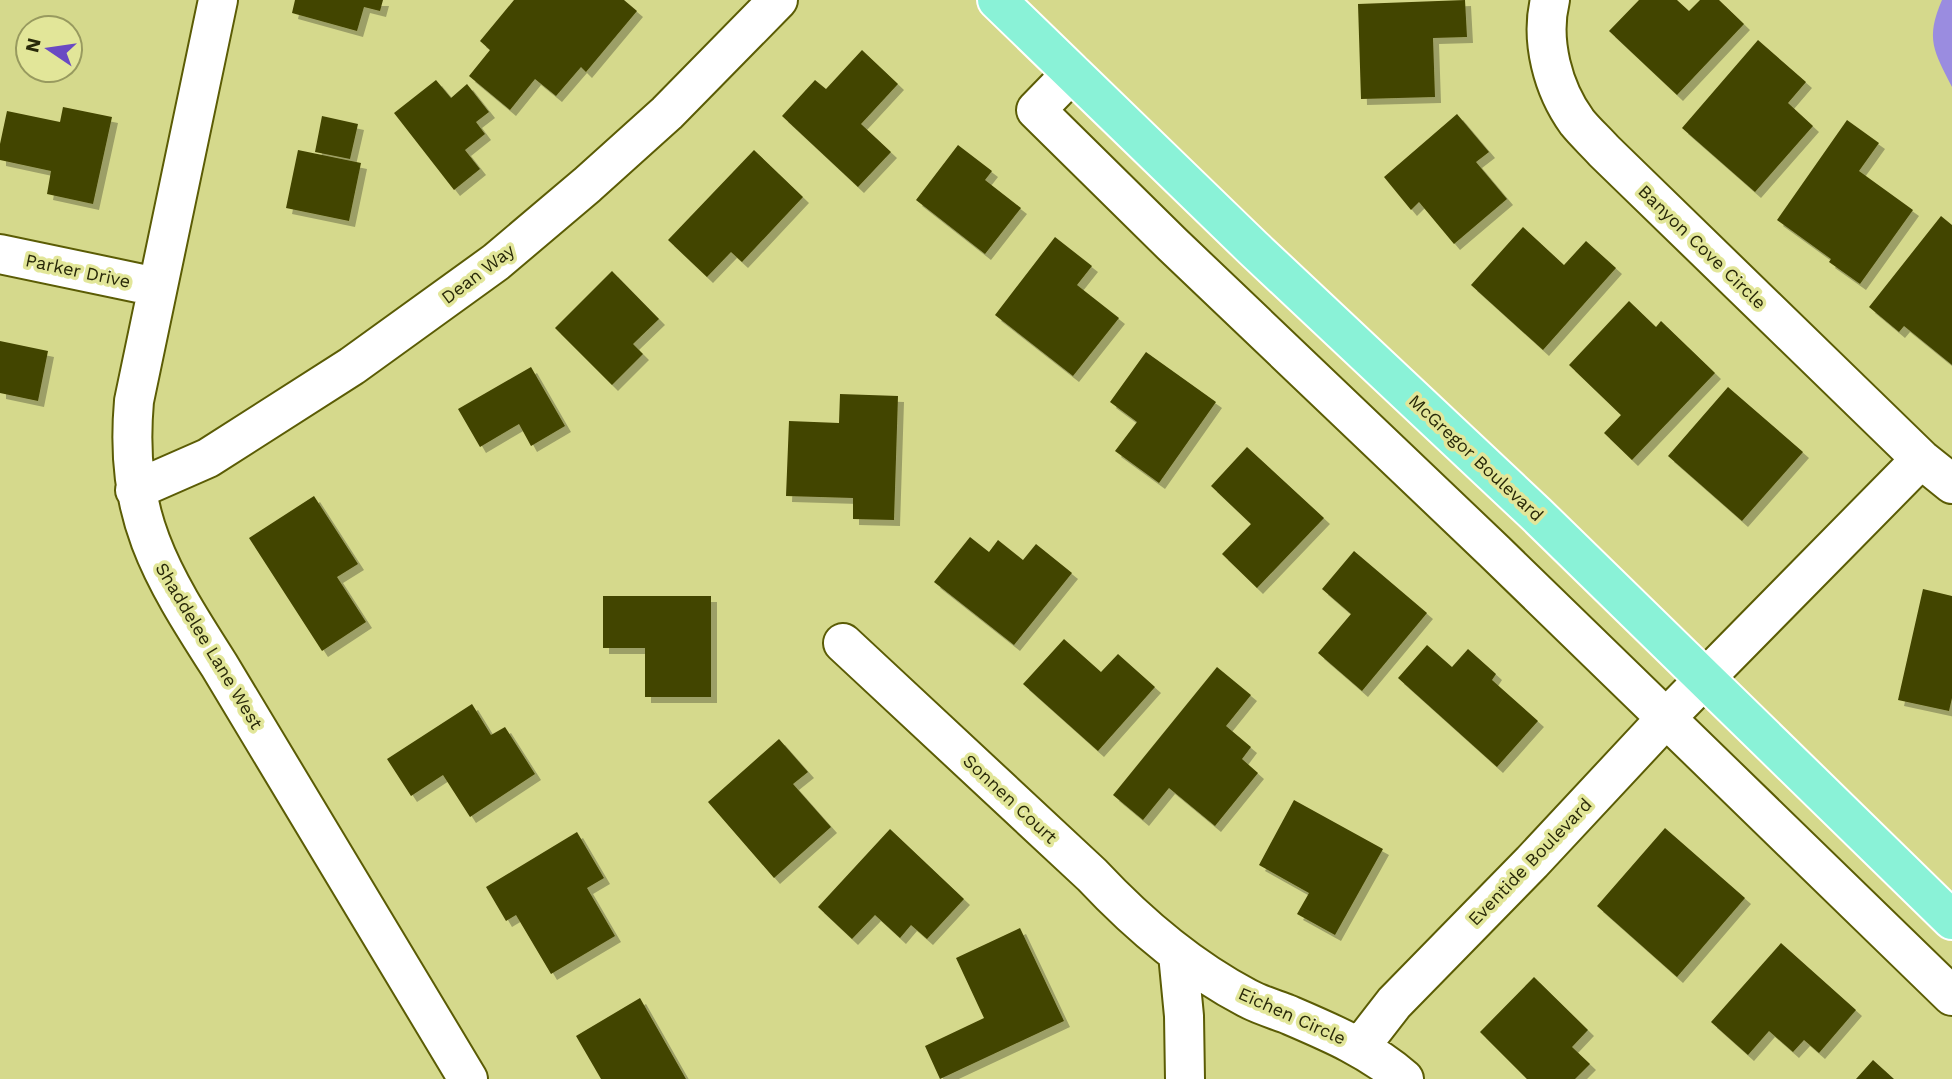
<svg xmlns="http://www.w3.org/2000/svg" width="1952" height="1079" font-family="'Work Sans',sans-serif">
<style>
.water{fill:#9a8ce0}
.building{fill:#434404;filter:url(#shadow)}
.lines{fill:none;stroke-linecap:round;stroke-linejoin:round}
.minor-casing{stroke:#5b5c05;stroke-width:42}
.major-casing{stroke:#fff;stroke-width:42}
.minor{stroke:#fff;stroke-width:38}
.major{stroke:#8af2d7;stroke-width:38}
.labels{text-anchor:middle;stroke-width:7;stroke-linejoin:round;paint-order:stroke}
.street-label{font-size:18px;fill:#292909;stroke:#e2e699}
</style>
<defs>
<filter id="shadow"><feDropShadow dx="6" dy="6" stdDeviation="0" flood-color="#0004"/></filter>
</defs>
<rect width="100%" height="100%" fill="#d5d98c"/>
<path class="water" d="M1942 0H1952V87C1934 51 1925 39 1942 0Z"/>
<path class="building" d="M295 0H383L380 11 364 7 357 31 292 13Z
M514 0H624L637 11 586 72 581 67 556 96 535 79 510 110 469 76 490 50 480 41Z
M1465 0 1467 37 1433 38 1435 97 1361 99 1358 4Z
M1639 0H1677L1689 11 1700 0H1719L1744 24 1677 95 1609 31Z
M1758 40 1806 82 1788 103 1813 126 1755 192 1682 128Z
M862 50 898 84 861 124 891 152 858 187 782 116 815 80 826 89Z
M436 80 451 98 467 84 489 112 476 122 485 134 465 150 480 169 454 190 394 113Z
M63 107 112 117 93 204 47 194 51 171 0 160V144L7 111 60 122Z
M1457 114 1489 152 1476 162 1507 199 1454 244 1419 202 1411 210 1384 177Z
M322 116 358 124 350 159 315 152Z
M1847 120 1879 143 1859 171 1913 210 1860 284 1829 262 1831 259 1777 220Z
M958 145 992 171 985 180 1021 208 985 254 916 200Z
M298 150 361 163 349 221 286 208Z
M754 150 803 197 742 262 731 252 707 277 668 240Z
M1941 216 1952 225V365L1904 326 1899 332 1869 307Z
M1523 227 1564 265 1586 241 1616 268 1543 350 1471 285Z
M1055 237 1092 266 1077 285 1119 318 1073 376 995 315Z
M612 271 659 319 633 344 643 354 612 385 555 328Z
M1629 301 1656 327 1661 321 1715 373 1632 460 1604 433 1621 415 1569 365Z
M0 341 48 351 38 401 0 393Z
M1146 352 1216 402 1159 483 1115 451 1137 422 1110 402Z
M531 367 565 426 531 446 519 424 480 447 458 409Z
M1728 387 1803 452 1742 521 1668 456Z
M840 394 898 396 894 520 853 519V498L786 496 789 421 839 423Z
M1247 447 1324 518 1257 588 1222 554 1251 524 1211 486Z
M314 496 358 564 337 577 366 622 322 651 249 538Z
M970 537 989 552 998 540 1023 560 1036 544 1072 573 1014 645 934 582Z
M1354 551 1427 613 1362 691 1318 653 1351 614 1322 589Z
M1923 589 1952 596V698L1949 711 1898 700Z
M603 596H711V697H645V648H603Z
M1064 639 1101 672 1118 654 1155 687 1098 751 1023 684Z
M1427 645 1452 667 1468 649 1496 674 1492 680 1538 721 1497 767 1398 678Z
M1217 667 1251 695 1226 726 1251 747 1242 759 1258 773 1215 826 1169 788 1143 820 1113 795Z
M472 704 491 735 505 727 535 774 470 817 443 775 411 796 387 759Z
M779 739 808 772 793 784 831 827 774 878 708 802Z
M1294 800 1383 849 1335 935 1297 914 1309 893 1259 865Z
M1665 828 1745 898 1677 977 1597 906Z
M890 829 964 899 927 939 911 925 900 938 875 915 852 939 818 907Z
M577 832 604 878 587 888 615 936 551 974 516 915 506 921 486 887Z
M1020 928 1064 1021 940 1079 925 1046 984 1018 956 958Z
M1781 943 1856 1010 1819 1053 1804 1040 1793 1052 1769 1031 1748 1055 1711 1022Z
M1534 977 1588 1030 1572 1047 1590 1064 1575 1079H1527L1480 1032Z
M640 998 686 1079H601L576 1036Z
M1873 1060 1894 1079H1856Z"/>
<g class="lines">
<defs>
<path id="minor" d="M218 0 134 401C124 515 160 573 219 665L468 1079
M1550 0C1540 41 1553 89 1577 122 1585 132 1595 141 1604 151L1921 459 1952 484
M1072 73 1036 110 1172 244 1495 552 1952 996
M0 254 157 287
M135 490 208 458 352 366 496 262 587 185 667 113 778 0
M843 643 1092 875C1137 923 1188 967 1247 998 1260 1005 1274 1009 1287 1014 1329 1032 1370 1049 1404 1079
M1178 954 1184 1016 1185 1079
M1360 1047 1394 1003 1532 862 1671 713 1921 459"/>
<path id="major" d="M997 0 1253 248 1536 514 1952 920"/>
</defs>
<use href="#minor" class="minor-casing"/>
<use href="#major" class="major-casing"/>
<use href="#minor" class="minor"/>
<use href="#major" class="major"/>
</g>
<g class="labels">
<g class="street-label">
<text transform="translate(1702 247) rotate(44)" y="6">Banyon Cove Circle</text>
<text transform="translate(78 271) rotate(12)" y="6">Parker Drive</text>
<text transform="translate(478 274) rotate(-37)" y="6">Dean Way</text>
<text transform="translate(1476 458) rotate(43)" y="6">McGregor Boulevard</text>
<text transform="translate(209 646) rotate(59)" y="6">Shaddelee Lane West</text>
<text transform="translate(1010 799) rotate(43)" y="6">Sonnen Court</text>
<text transform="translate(1530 862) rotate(-46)" y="6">Eventide Boulevard</text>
<text transform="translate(1292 1016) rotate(24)" y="6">Eichen Circle</text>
</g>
</g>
<g transform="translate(49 49) rotate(283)"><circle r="33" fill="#e2e699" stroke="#989a5f" stroke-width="2"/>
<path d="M0-5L12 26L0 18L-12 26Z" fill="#6a4ac3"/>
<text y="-10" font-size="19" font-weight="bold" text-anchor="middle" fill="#292909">N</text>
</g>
</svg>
